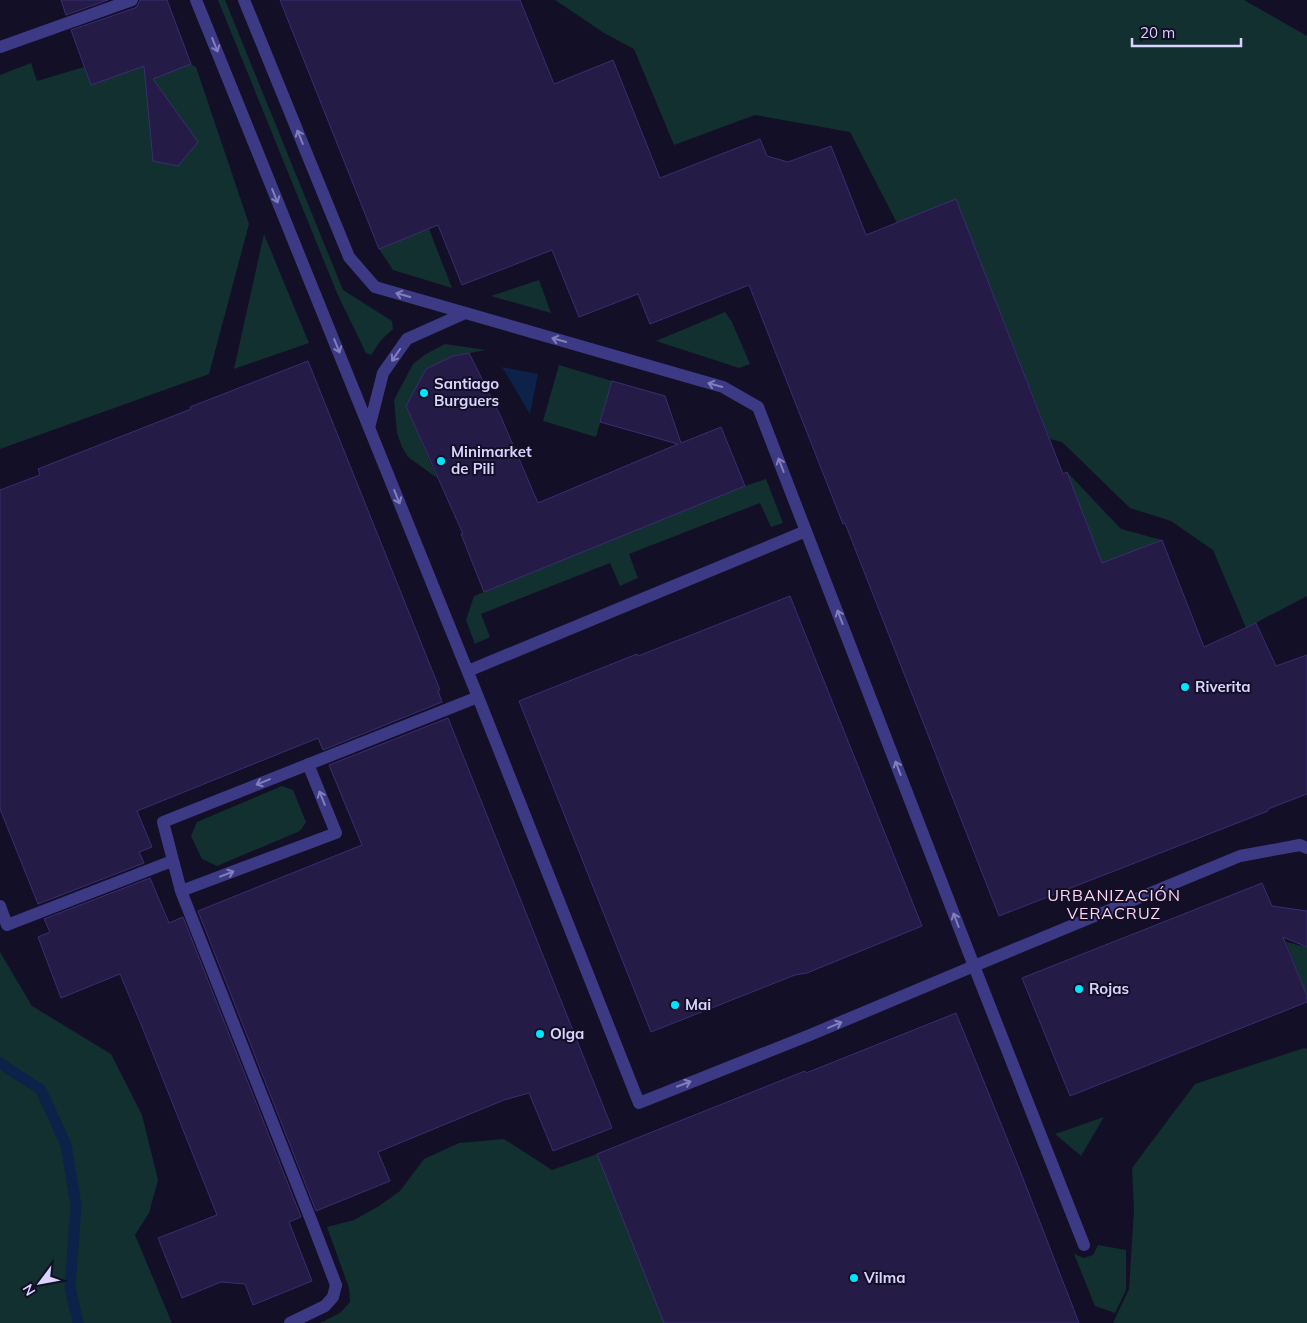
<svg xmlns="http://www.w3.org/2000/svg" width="1307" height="1323" font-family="Mulish,sans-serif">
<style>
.green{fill:#12302f}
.water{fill:#0c2248}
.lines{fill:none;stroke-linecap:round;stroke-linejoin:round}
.stream{stroke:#0c2248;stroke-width:11}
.building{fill:#241b47;stroke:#3b2d73}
.lane{stroke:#3d3a85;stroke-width:12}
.street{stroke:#3d3a85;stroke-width:12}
.oneway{stroke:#837fbc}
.poi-dot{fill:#00e5ff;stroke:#130f26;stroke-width:2}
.labels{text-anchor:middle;stroke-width:4;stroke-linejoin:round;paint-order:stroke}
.poi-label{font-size:15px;font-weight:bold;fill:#d9d4ff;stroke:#130f26;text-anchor:start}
.neighbourhood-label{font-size:16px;letter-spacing:1px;fill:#ffd6f0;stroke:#130f26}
</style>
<rect width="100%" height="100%" fill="#130f26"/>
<path class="green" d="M218 0H225L343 290 392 321 393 329 381 340 371 355 366 353 337 293Z
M555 0H1244L1307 36V596L1246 628 1213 550 1171 521 1130 508 1062 442 1050 439 956 199 897 223 850 132 755 115 674 145 634 49 604 33Z
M31 63 37 81 84 67 91 85 146 65 151 79 191 64 196 67 249 224 209 374 0 449V75Z
M429 229 452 288 393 270 379 249Z
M264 234 309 343 234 369Z
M539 280 551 313 491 296Z
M725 312 732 322 750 364 739 368 656 341Z
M445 344 486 350 453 356 426 369 406 406 437 478 408 457 402 447 397 433 394 400 413 364 426 354Z
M559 365 612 381 596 437 543 421Z
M1067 472 1121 529 1162 540 1102 563Z
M766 479 783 523 771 527 760 503 629 554 638 578 620 586 610 563 481 614 490 637 475 644 466 620 474 596 745 486Z
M282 786 293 790 306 822 300 831 217 866 202 859 191 836 197 822Z
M1286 942 1307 947V996Z
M0 952 32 1006 111 1054 142 1115 158 1180 149 1213 135 1235 172 1323H0Z
M1304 1048 1307 1049V1323H1113L1129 1289 1134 1210 1132 1168 1195 1084Z
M1104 1117 1081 1156 1055 1134Z
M504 1139 552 1170 597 1154 665 1323H320L340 1313 350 1302 349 1288 327 1227 354 1220 379 1206 400 1191 424 1159 459 1143Z
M1098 1245 1126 1250V1290L1115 1313 1095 1306 1074 1254 1084 1258 1093 1255Z"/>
<path class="water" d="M502 367 538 374 530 414Z"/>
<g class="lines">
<path class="stream" d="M0 1063 41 1090 66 1145 76 1206 70 1287 78 1323"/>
</g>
<path class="building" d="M61 0H108L66 15Z
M140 0H167L191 64 153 79 198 142 178 166 153 161 144 66 91 85 71 30 135 8 138 5Z
M280 0H520L554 84 613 60 660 178 760 139 767 156 788 162 831 146 866 235 956 199 1063 474 1067 472 1102 563 1162 540 1204 647 1256 623 1276 666 1307 655V794L1268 809V811L1209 834 999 916 845 523 843 524 749 285 650 324 638 294 579 317 552 250 462 285 438 225 379 249Z
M469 353 501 417 538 503 678 444 600 422 612 381 665 396 681 443 721 427 745 486 484 592 461 534H463L406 406 426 369 453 356Z
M308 361 440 690 438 691 442 702 323 750 318 738 137 811 152 847 139 852 144 863 38 904 0 809V490L40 475 38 469 191 409 190 407Z
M790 596 922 926 807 973 795 975 651 1032 519 701 637 654 638 656Z
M448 718 612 1128 553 1151 529 1093 504 1100 378 1152 390 1181 316 1211 198 911 362 845 329 765Z
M150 878 169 923 183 917 301 1217 289 1222 312 1281 253 1305 245 1284 221 1282 182 1298 158 1238 217 1215 145 1034 120 974 61 998 38 937 50 932 44 919Z
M1262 883 1272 906 1307 911V947L1283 937 1307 996V1002L1070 1096 1022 978Z
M956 1013 1019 1168 1079 1323H664L597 1154 805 1071 806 1073Z"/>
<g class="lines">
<path class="lane" d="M290 1323 325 1306 333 1297 336 1285"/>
<path class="street" d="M196 0 478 697 639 1103 810 1035 974 966 1240 856 1300 845 1307 848
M244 0 349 257 375 287 723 387 758 407 974 966 1084 1245
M0 47 132 0
M369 428 383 373 407 339 465 313
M468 671 806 531
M181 891 336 833 308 764
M0 906 7 925 172 861
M336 1285 313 1225 181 891 163 822 478 697"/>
</g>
<defs><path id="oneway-shaft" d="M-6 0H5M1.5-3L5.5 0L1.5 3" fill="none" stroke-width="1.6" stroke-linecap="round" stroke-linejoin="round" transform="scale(1.25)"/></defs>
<g class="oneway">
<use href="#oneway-shaft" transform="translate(215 45) rotate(68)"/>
<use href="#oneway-shaft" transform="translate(300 137) rotate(-112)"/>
<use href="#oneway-shaft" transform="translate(275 196) rotate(68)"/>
<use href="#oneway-shaft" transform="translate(403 295) rotate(-164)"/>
<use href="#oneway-shaft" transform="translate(559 340) rotate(-164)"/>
<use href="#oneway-shaft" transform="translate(337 346) rotate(68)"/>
<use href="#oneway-shaft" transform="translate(396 355) rotate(124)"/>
<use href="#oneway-shaft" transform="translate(715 385) rotate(-164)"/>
<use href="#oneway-shaft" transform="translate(781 465) rotate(-111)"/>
<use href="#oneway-shaft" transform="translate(397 497) rotate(68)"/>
<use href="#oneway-shaft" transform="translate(840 617) rotate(-111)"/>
<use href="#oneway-shaft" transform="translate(898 768) rotate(-111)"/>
<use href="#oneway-shaft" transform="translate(263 782) rotate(158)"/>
<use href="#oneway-shaft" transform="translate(322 798) rotate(-112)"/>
<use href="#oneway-shaft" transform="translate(227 874) rotate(-21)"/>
<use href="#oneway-shaft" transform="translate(956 920) rotate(-111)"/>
<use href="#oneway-shaft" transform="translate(835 1025) rotate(-23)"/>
<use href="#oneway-shaft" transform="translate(684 1084) rotate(-21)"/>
</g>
<g class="poi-dot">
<circle cx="424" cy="393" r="5"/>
<circle cx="441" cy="461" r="5"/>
<circle cx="1185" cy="687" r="5"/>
<circle cx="1079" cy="989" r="5"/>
<circle cx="675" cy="1005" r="5"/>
<circle cx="540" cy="1034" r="5"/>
<circle cx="854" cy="1278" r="5"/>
</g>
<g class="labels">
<g class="poi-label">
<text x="434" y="389">Santiago<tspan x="434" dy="17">Burguers</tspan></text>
<text x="451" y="457">Minimarket<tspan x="451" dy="17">de Pili</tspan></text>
<text x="1195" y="692">Riverita</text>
<text x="1089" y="994">Rojas</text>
<text x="685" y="1010">Mai</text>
<text x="550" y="1039">Olga</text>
<text x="864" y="1283">Vilma</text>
</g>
<g class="neighbourhood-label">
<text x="1114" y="901">URBANIZACIÓN<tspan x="1114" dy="18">VERACRUZ</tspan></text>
</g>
</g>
<g transform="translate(40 1283) rotate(238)" stroke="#130f26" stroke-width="4" paint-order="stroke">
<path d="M0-4L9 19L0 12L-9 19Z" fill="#d9d4ff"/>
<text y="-8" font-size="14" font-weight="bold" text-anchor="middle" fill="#d9d4ff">N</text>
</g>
<path d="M1132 38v8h109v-8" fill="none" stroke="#d9d4ff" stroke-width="2.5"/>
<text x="1140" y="38" font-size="15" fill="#d9d4ff" stroke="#130f26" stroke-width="4" paint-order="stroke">20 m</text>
</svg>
